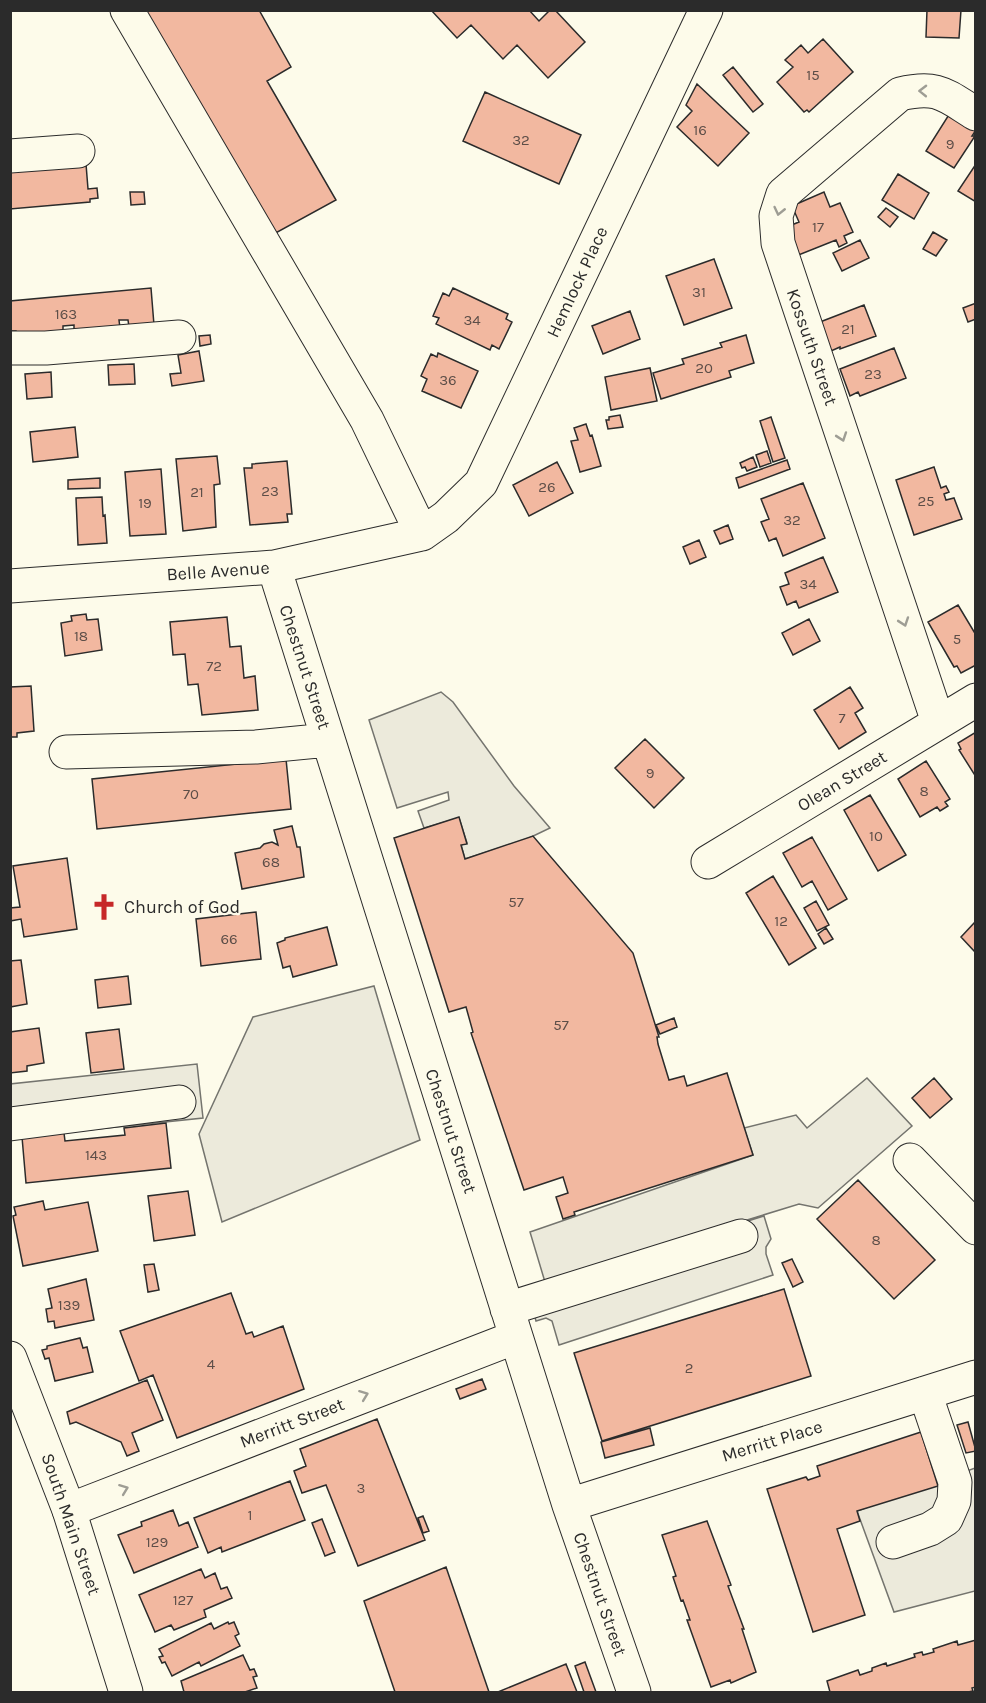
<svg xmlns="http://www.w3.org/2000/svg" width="986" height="1703" font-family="Karla,sans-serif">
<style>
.parking{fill:#eceadb;stroke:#74746e;stroke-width:1.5}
.building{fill:#f2b8a0;stroke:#2b2b2b;stroke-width:1.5}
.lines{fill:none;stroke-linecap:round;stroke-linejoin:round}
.minor-casing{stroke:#2b2b2b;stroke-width:35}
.major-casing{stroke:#2b2b2b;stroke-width:35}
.minor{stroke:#fdfbea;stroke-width:33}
.major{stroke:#fdfbea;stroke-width:33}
.oneway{stroke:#9e9d94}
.labels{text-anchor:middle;stroke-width:4.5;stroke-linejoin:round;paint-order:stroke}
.number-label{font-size:15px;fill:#5d4e48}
.street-label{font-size:18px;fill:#2b2b2b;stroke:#fdfbea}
.poi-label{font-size:18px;fill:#2b2b2b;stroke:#fdfbea;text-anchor:start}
</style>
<rect width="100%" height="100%" fill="#fdfbea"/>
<path class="parking" d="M441 692 453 702 514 786 550 828 527 839 465 859 461 845 467 843 459 818 424 828 418 811 449 800 448 792 397 808 369 720Z
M374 986 420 1140 222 1222 199 1134 253 1017Z
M197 1064 203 1118 11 1138 10 1084Z
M867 1078 912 1126 818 1208 799 1204 545 1282 530 1232 753 1155 744 1128 796 1115 807 1128Z
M764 1216 771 1239 766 1247V1254L773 1275 559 1345 552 1321 546 1318 536 1321 528 1290Z
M975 1468V1591L894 1612 857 1511Z"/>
<path class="building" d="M142 10H259L291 67 267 81 336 200 272 235Z
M431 10H529L539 21 550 10H555L585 42 548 78 517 45 503 59 471 25 457 38Z
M927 10H961L959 38 926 37Z
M823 39 853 72 809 112 807 110 804 112 777 82 793 67 785 60 801 45 808 53Z
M733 67 763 104 753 112 723 75Z
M697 84 749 133 718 166 677 127 692 111 686 105Z
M485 92 581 135 559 184 463 141Z
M950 113 976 130 972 136H975L954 168 926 151Z
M86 164 88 189 97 188 98 198 90 199V202L10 209V170Z
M976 164V202L958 191Z
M898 174 929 193 914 219 882 200Z
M130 192H144L145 204 131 205Z
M824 192 830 207 840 203 853 232 844 236 847 243 839 247 836 240 796 256 784 228 799 222 792 206Z
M886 208 898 217 890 227 878 217Z
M933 232 947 240 936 256 923 249Z
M860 240 869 258 842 271 833 253Z
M714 259 732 308 684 325 666 276Z
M151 288 154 325 129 327 128 320H119L120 328 74 332V325L63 326V333L17 337 16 331H10V301Z
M453 288 508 314 506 319 512 322 499 349 492 345 490 350 436 324 439 318 433 316 443 293 449 296Z
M976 303V319L968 322 963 308Z
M864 305 876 336 840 349V347L831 351 820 322Z
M630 311 640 339 603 354 592 326Z
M210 335 211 344 200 346 199 336Z
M746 335 754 363 729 371 731 377 661 399 653 373 684 364 682 359 722 347 720 343Z
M894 348 906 378 860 396 858 392 850 396 840 369Z
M199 351 204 381 172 386 170 374 181 373 178 355Z
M438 353 478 371 461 408 422 391 427 379 421 376 431 354 437 357Z
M134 364 135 384 109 385 108 365Z
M650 368 657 401 611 410 605 377Z
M51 372 52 397 27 399 25 374Z
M620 415 623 427 608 429 606 420H609V417Z
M771 417 785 458 773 462 760 421Z
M586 424 590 436 592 435 601 466 580 472 571 441 578 440 574 428Z
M75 427 78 457 33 462 30 432Z
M767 451 771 463 760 467 756 455Z
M217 456 220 484 214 485 216 527 183 531 176 459Z
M753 457 757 467 747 471 745 467 742 468 740 463Z
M787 460 790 469 739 488 736 478Z
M287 461 292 514H287L288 522 250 525 244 468H252V464Z
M557 462 573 493 529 516 513 485Z
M934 467 941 488 946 486 949 492 944 494 946 500 954 498 962 519 914 535 896 480Z
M161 469 166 534 130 536 125 472Z
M100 478V488L68 489V480Z
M803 483 825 538 783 556 776 538 769 541 761 522 769 519 761 499Z
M102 497 103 516 105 515 107 543 78 545 76 498Z
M728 525 733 539 720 544 714 531Z
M699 540 706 557 690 564 683 547Z
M823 557 838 592 799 608 796 601 787 605 780 587 789 584 785 573Z
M958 605 976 635V665L961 673 957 666 954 667 928 622Z
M86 614 87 620 98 619 102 650 65 656 61 623 72 621 71 616Z
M227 617 230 647 241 646 244 678 255 676 258 710 202 715 198 684 188 685 185 654 173 655 170 622Z
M809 619 820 641 793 655 782 633Z
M31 686 34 731 17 733V737H10V687Z
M850 687 863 708 855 713 866 732 839 749 814 710Z
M976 732V777L959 750 961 749 958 743Z
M645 739 684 778 654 808 615 768Z
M286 759 291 809 97 829 92 779Z
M926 761 950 799 945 802 948 806 940 811 937 807 920 817 898 779Z
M870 795 906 855 878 871 844 810Z
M459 817 467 844 461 845 465 859 533 836 633 953 659 1037H657L658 1044 669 1080 684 1076 687 1086 727 1073 753 1155 574 1212 575 1215 563 1219 556 1197 568 1193 563 1177 524 1190 471 1033 473 1032 466 1007 449 1012 394 838Z
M292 826 297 847H300L304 877 242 889 235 853 260 848 264 844 272 842 278 845 274 830Z
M812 837 847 899 828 910 812 881 802 887 783 853Z
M67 858 77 929 24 937 21 919 10 921V908L20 907 13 866Z
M773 876 816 948 789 965 746 893Z
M816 901 829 925 817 931 804 908Z
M256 912 261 959 201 966 196 919Z
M976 921V953L961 937Z
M327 927 337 965 293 977 290 966 283 968 277 943 285 940V938Z
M826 928 833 939 824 944 818 934Z
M21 960 27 1004 10 1007V961Z
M128 976 131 1004 98 1008 95 980Z
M674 1018 677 1027 660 1034 656 1025Z
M39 1028 44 1063 27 1066V1071L10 1073V1032Z
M119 1029 124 1069 91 1073 86 1033Z
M934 1078 952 1099 930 1118 912 1098Z
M166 1123 171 1168 26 1183 22 1137 64 1133 65 1141 125 1135 124 1128Z
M858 1180 935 1260 894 1299 817 1219Z
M188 1191 195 1235 154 1241 148 1196Z
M43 1201 45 1210 88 1202 98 1251 23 1266 13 1216 16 1215 14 1207Z
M792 1259 803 1282 793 1287 782 1263Z
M154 1264 159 1290 148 1292 144 1265Z
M86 1279 94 1320 55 1328 54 1321 48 1322 46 1309 52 1308 48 1289Z
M784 1289 811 1376 602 1441 574 1353Z
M231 1293 246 1334 252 1332 254 1337 283 1326 304 1389 177 1438 153 1375 139 1381 120 1331Z
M80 1338 83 1348 87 1347 93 1372 55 1381 49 1358 45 1359 42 1350 47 1349V1346Z
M482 1379 486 1389 460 1399 456 1389Z
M147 1380 163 1420 132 1433 139 1451 127 1456 121 1442 76 1422 70 1424 67 1412Z
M377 1419 425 1540 358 1566 326 1485 302 1493 294 1471 306 1466 300 1449Z
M968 1422 976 1451 966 1453 957 1425Z
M650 1428 654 1445 605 1458 601 1442Z
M921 1432 938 1486 857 1511 860 1521 837 1529 865 1615 813 1632 767 1489 806 1477 808 1480 820 1476 817 1466Z
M290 1481 305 1520 222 1552 221 1547 208 1553 194 1518Z
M173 1510 179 1526 188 1522 198 1547 134 1573 118 1535 142 1526 141 1522Z
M423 1516 429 1531 423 1533 418 1518Z
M322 1519 335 1552 325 1556 312 1523Z
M707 1521 731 1585 728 1586 744 1629H742L756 1672 731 1683 730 1680 711 1687 687 1620H690L683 1600 681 1601 673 1577 676 1576 662 1535Z
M446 1567 489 1692H395L364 1601Z
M201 1569 205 1578 215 1573 221 1589 227 1587 232 1598 204 1610 206 1617 174 1630 171 1625 155 1632 139 1595Z
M228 1622 229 1624 234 1622 239 1634 235 1636 240 1646 201 1666 199 1662 172 1676 165 1662 162 1663 159 1657 163 1656 159 1649 211 1623 214 1629Z
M976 1640V1687L972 1688 973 1691 968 1692H830L827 1681 858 1670 860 1675 872 1671V1668L886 1663 887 1666 915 1657 914 1654 922 1652 923 1655 934 1652 933 1649 957 1641 958 1645Z
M243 1655 250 1670 254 1669 257 1676 253 1677 257 1688 245 1692H184L181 1681Z
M585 1662 596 1692H584L575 1666Z
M566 1664 577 1692H498Z"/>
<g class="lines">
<defs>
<path id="minor" d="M127 10 367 420 422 534
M10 156 78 151
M10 348H46L179 337
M274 567 569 1505 634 1692
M10 586 274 567 422 534 446 517 481 483 706 10
M938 722 778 243 776 216 783 194 900 94C938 85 945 95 976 114
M66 752 256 747 328 740
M708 862 976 700
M10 1124 179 1102
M910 1160 976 1228
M507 1309 741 1236
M569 1505 976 1377
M69 1510 516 1337
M893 1542 930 1529 946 1519 954 1501 955 1482 925 1393"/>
<path id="major" d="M10 1358 69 1510 126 1692"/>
</defs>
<use href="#minor" class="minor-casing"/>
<use href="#major" class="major-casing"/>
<use href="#minor" class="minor"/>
<use href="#major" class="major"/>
</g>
<defs><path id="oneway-chevron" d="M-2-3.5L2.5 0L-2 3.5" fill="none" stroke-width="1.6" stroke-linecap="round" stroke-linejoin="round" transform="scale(1.5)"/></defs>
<g class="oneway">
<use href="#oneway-chevron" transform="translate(923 91) rotate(-179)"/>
<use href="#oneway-chevron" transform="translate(779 211) rotate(103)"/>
<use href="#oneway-chevron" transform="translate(842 437) rotate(71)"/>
<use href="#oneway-chevron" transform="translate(904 622) rotate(71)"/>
<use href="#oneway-chevron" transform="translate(364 1395) rotate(-21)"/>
<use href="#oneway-chevron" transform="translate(124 1489) rotate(-21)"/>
</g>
<defs>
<symbol id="church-bare" viewBox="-9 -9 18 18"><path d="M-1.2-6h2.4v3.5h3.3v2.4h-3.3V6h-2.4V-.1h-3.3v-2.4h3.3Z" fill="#c62828" stroke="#fdfbea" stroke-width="2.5" paint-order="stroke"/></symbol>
</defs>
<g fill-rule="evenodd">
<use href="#church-bare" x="85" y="888" width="38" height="38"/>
</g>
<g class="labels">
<g class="number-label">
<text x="813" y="80">15</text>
<text x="700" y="135">16</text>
<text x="521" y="145">32</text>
<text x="950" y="149">9</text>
<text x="818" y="232">17</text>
<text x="699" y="297">31</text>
<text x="66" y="319">163</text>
<text x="472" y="325">34</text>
<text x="848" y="334">21</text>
<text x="704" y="373">20</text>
<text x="873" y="379">23</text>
<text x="448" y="385">36</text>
<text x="547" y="492">26</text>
<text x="270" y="496">23</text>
<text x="197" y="497">21</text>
<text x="926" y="506">25</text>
<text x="145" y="508">19</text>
<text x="792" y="525">32</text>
<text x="808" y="589">34</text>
<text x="81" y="641">18</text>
<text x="957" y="644">5</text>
<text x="214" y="671">72</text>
<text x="842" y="723">7</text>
<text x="650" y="778">9</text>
<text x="924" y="796">8</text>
<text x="191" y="799">70</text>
<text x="876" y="841">10</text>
<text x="271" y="867">68</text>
<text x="516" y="907">57</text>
<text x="781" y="926">12</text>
<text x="229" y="944">66</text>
<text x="561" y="1030">57</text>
<text x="96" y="1160">143</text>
<text x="876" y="1245">8</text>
<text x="69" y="1310">139</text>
<text x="211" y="1369">4</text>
<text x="689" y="1373">2</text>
<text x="361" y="1493">3</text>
<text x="250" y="1520">1</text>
<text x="157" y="1547">129</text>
<text x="183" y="1605">127</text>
</g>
<g class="street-label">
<text transform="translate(577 282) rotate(-65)" y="6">Hemlock Place</text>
<text transform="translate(812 347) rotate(71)" y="6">Kossuth Street</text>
<text transform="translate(218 571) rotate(-4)" y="6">Belle Avenue</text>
<text transform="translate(305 667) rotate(72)" y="6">Chestnut Street</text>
<text transform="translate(842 781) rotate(-31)" y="6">Olean Street</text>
<text transform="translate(451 1131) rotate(72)" y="6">Chestnut Street</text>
<text transform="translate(292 1423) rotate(-21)" y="6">Merritt Street</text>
<text transform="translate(772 1441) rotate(-17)" y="6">Merritt Place</text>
<text transform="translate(71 1524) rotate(71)" y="6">South Main Street</text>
<text transform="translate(600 1594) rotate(71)" y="6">Chestnut Street</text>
</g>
<g class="poi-label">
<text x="124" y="913">Church of God</text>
</g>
</g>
<rect width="986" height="1703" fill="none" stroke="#2b2b2b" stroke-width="24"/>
</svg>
